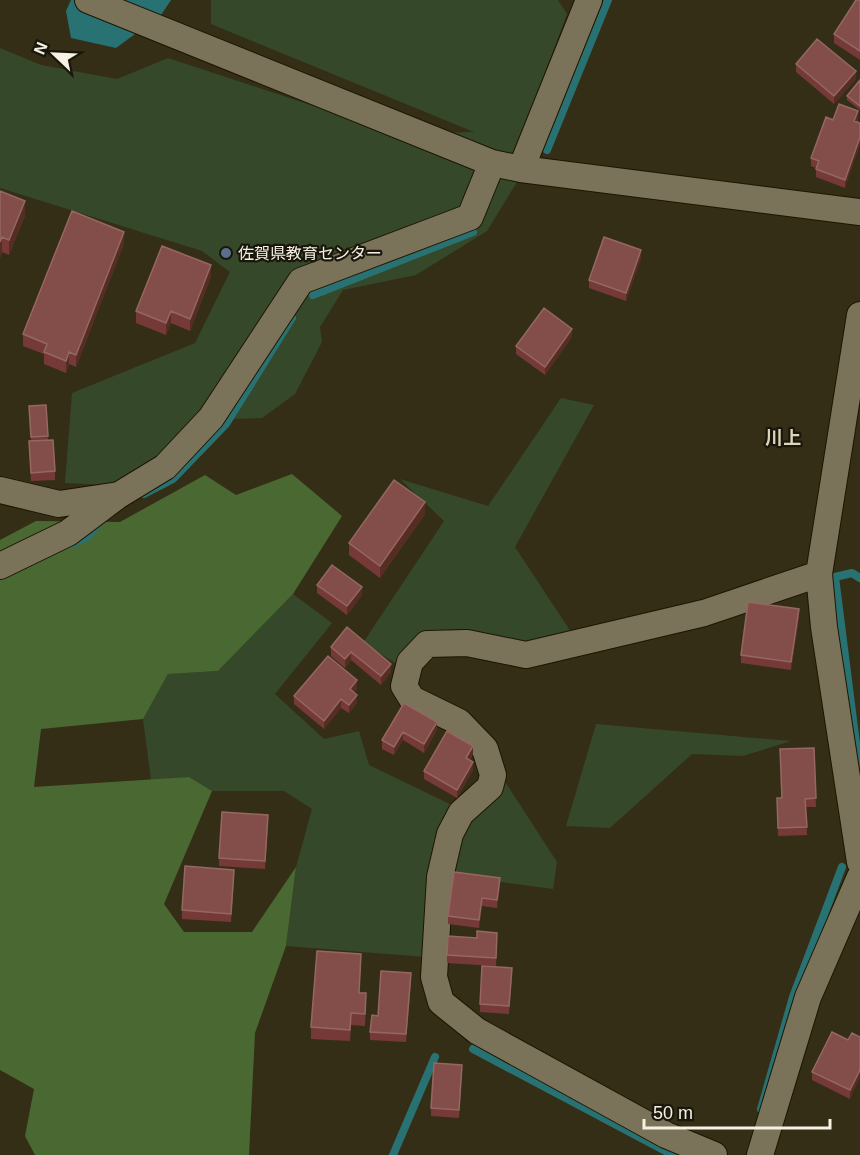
<svg xmlns="http://www.w3.org/2000/svg" width="860" height="1155" font-family="Arial,'Noto Sans JP',sans-serif">
<style>
.green{fill:#36482a}
.forest{fill:#4a6932}
.water{fill:#287273}
.lines{fill:none;stroke-linecap:round;stroke-linejoin:round}
.stream{stroke:#287273;stroke-width:8}
.street-casing{stroke:#1c1601;stroke-width:28}
.street{stroke:#7b7359;stroke-width:26}
.wall{fill:#753a37}
.shaded-wall{fill:#552d22}
.building{fill:#834e49;stroke:#956762;stroke-width:1.5}
.service-dot{fill:#5c6f8a;stroke:#19160c;stroke-width:2}
.labels{text-anchor:middle;stroke-width:4.5;stroke-linejoin:round;paint-order:stroke}
.poi-label{font-size:16px;fill:#f6f2e3;stroke:#19160c;text-anchor:start}
.neighbourhood-label{font-size:18px;font-weight:bold;fill:#ded5b9;stroke:#19160c}
</style>
<rect width="100%" height="100%" fill="#342e16"/>
<path class="green" d="M211 0H558L567 14 516 150 520 177 487 231 416 275 343 290 320 327 322 342 295 394 262 418 197 420 153 459 111 485 65 483 72 393 195 343 230 272 202 251 0 188V48L41 65 117 79 168 58 399 134 474 132 211 24Z
M561 398 594 405 515 547 571 632 518 647 421 633 400 666 363 643 444 521 400 479 488 506Z
M293 594 332 623 275 694 324 739 359 731 369 765 456 807 426 957 286 946 296 867 312 809 284 791H212L189 777 151 780 143 719 168 674 218 671Z
M596 724 791 741 743 756 692 754 610 828 566 826Z
M504 780 557 862 553 889 450 875 462 827Z"/>
<path class="forest" d="M292 474 342 516 293 594 218 671 168 674 143 719 41 729 34 787 189 777 212 791 164 904 184 932H252L296 867 286 946 255 1033 249 1155H35L25 1136 34 1089 0 1070V540L36 521 120 522 205 475 236 495Z"/>
<path class="water" d="M71 0H171L161 15 116 48 71 38 66 11Z"/>
<g class="lines">
<path class="stream" d="M547 150 608 0
M313 295 473 232
M144 494 173 479 226 424 292 318
M71 544 87 537 97 525
M860 578 852 573 835 577 860 775
M473 1049 673 1155
M761 1109 793 997 842 867
M393 1155 435 1057"/>
<defs>
<path id="street" d="M492 163 521 169 860 212
M521 169 589 0
M860 315 819 574 824 627 860 862
M0 490 59 504 119 495 165 467 211 418 301 281 470 217 492 163 88 0
M0 566 68 533 116 497
M714 1155 666 1135 477 1031 441 1002 434 977 440 877 450 834 461 813 490 787 493 775 485 749 459 722 412 699 404 686 410 662 427 644 467 643 526 655 704 613 819 574
M760 1155 808 997 860 877"/>
</defs>
<use href="#street" class="street-casing"/>
<use href="#street" class="street"/>
</g>
<path class="wall" d="M860 0V60L834 43V34Z
M796 64 856 79 834 104 796 72Z
M860 80V110L847 100V96Z
M858 119 845 188 816 177V168L811 166V158L833 120Z
M0 191 25 216 9 255 2 252 0 258Z
M124 244 76 367 69 364 66 373 44 364V354L23 346V334Z
M641 258 626 301 589 288V280Z
M211 277 190 331 171 323 166 335 136 323V311Z
M572 337 545 375 516 354V346Z
M46 405 48 440 31 441 29 406Z
M29 441 55 471V480L31 481Z
M425 514 380 578 349 555V543Z
M317 585 362 595 347 615 317 593Z
M799 617 791 670 741 663V655Z
M347 627 391 672 381 685 351 660 345 668 331 656V647Z
M357 689 354 692 357 703 349 713 341 708 324 729 294 704V696Z
M404 703 437 730 424 753 403 740 394 755 382 749V740Z
M814 748 816 807H806L807 835 778 836 777 798H781Z
M473 754 470 760 473 770 457 798 424 779V771Z
M268 824 265 869 219 866V858Z
M234 878 231 922 182 919V910Z
M500 886 497 908 482 906 479 928 448 924V916Z
M477 938 497 941 496 966 447 963V955Z
M361 966 359 993 366 1005 365 1026 351 1025 350 1041 311 1039V1027Z
M512 976 509 1014 480 1012V1004Z
M411 981 406 1042 370 1040V1032L378 1016Z
M852 1033 850 1099 812 1080V1072L848 1040Z
M462 1074 459 1118 431 1116V1108Z"/>
<path class="shaded-wall" d="M856 71V79L834 104V96Z
M858 111V119L854 129V121Z
M860 137V145L845 188V180Z
M25 201V216L9 255V240Z
M124 232V244L76 367V355Z
M2 237V252L0 258V242Z
M641 250V258L626 301V293Z
M211 265V277L190 331V319Z
M171 311V323L166 335V323Z
M572 329V337L545 375V367Z
M69 352V364L66 373V361Z
M425 502V514L380 578V566Z
M362 587V595L347 615V606Z
M799 609V617L791 670V662Z
M351 652V660L345 668V659Z
M391 664V672L381 685V676Z
M357 680V689L350 697V689Z
M357 695V703L349 713V705Z
M341 699V708L324 729V721Z
M437 722V730L424 753V744Z
M403 732V740L394 755V747Z
M473 746V754L466 766V758Z
M473 762V770L457 798V790Z
M500 878V886L497 908V900Z
M482 898V906L479 928V920Z
M860 1070V1078L850 1099V1090Z"/>
<path class="building" d="M856 0H860V51L834 34Z
M817 39 856 71 834 96 796 64Z
M860 80V106L847 96Z
M839 104 858 111 854 121 860 123V137L845 180 816 169 819 161 811 158 826 117 833 120Z
M0 191 25 201 9 240 2 237 0 242Z
M72 211 124 232 76 355 69 352 66 361 44 352 47 344 23 334Z
M604 237 641 250 626 293 589 280Z
M162 246 211 265 190 319 171 311 166 323 136 311Z
M544 308 572 329 545 367 516 346Z
M46 405 48 436 31 437 29 406Z
M53 440 55 471 31 473 29 441Z
M394 480 425 502 380 566 349 543Z
M332 565 362 587 347 606 317 585Z
M748 602 799 609 791 662 741 655Z
M347 627 391 664 381 676 351 652 345 659 331 647Z
M328 656 357 680 350 689 357 695 349 705 341 699 324 721 294 696Z
M404 703 437 722 424 744 403 732 394 747 382 740Z
M447 731 473 746 466 758 473 762 457 790 424 771Z
M814 748 816 798 805 799 807 827 778 828 777 798H782L780 749Z
M222 812 268 815 265 861 219 858Z
M185 866 234 870 231 914 182 910Z
M454 872 500 878 497 900 482 898 479 920 448 916Z
M477 931 497 933 496 958 447 955 448 936 477 938Z
M317 951 361 954 359 993H366L365 1014 351 1013 350 1030 311 1027Z
M482 966 512 968 509 1006 480 1004Z
M381 971 411 973 406 1034 370 1032 372 1015 378 1016Z
M832 1032 848 1040 852 1033 860 1037V1070L850 1090 812 1072Z
M434 1063 462 1065 459 1110 431 1108Z"/>
<circle class="service-dot" cx="226" cy="253" r="6"/>
<g class="labels">
<g class="poi-label">
<text x="238" y="259">佐賀県教育センター</text>
</g>
<g class="neighbourhood-label">
<text x="783" y="444">川上</text>
</g>
</g>
<g transform="translate(54 54) rotate(293)" stroke="#19160c" stroke-width="4.5" paint-order="stroke">
<path d="M0-4.5L10 22L0 15L-10 22Z" fill="#f6f2e3"/>
<text y="-9" font-size="16" font-weight="bold" text-anchor="middle" fill="#f6f2e3">N</text>
</g>
<path d="M644 1119v9h186v-9" fill="none" stroke="#f6f2e3" stroke-width="3"/>
<text x="653" y="1119" font-size="18" fill="#f6f2e3" stroke="#19160c" stroke-width="4.5" paint-order="stroke">50 m</text>
</svg>
